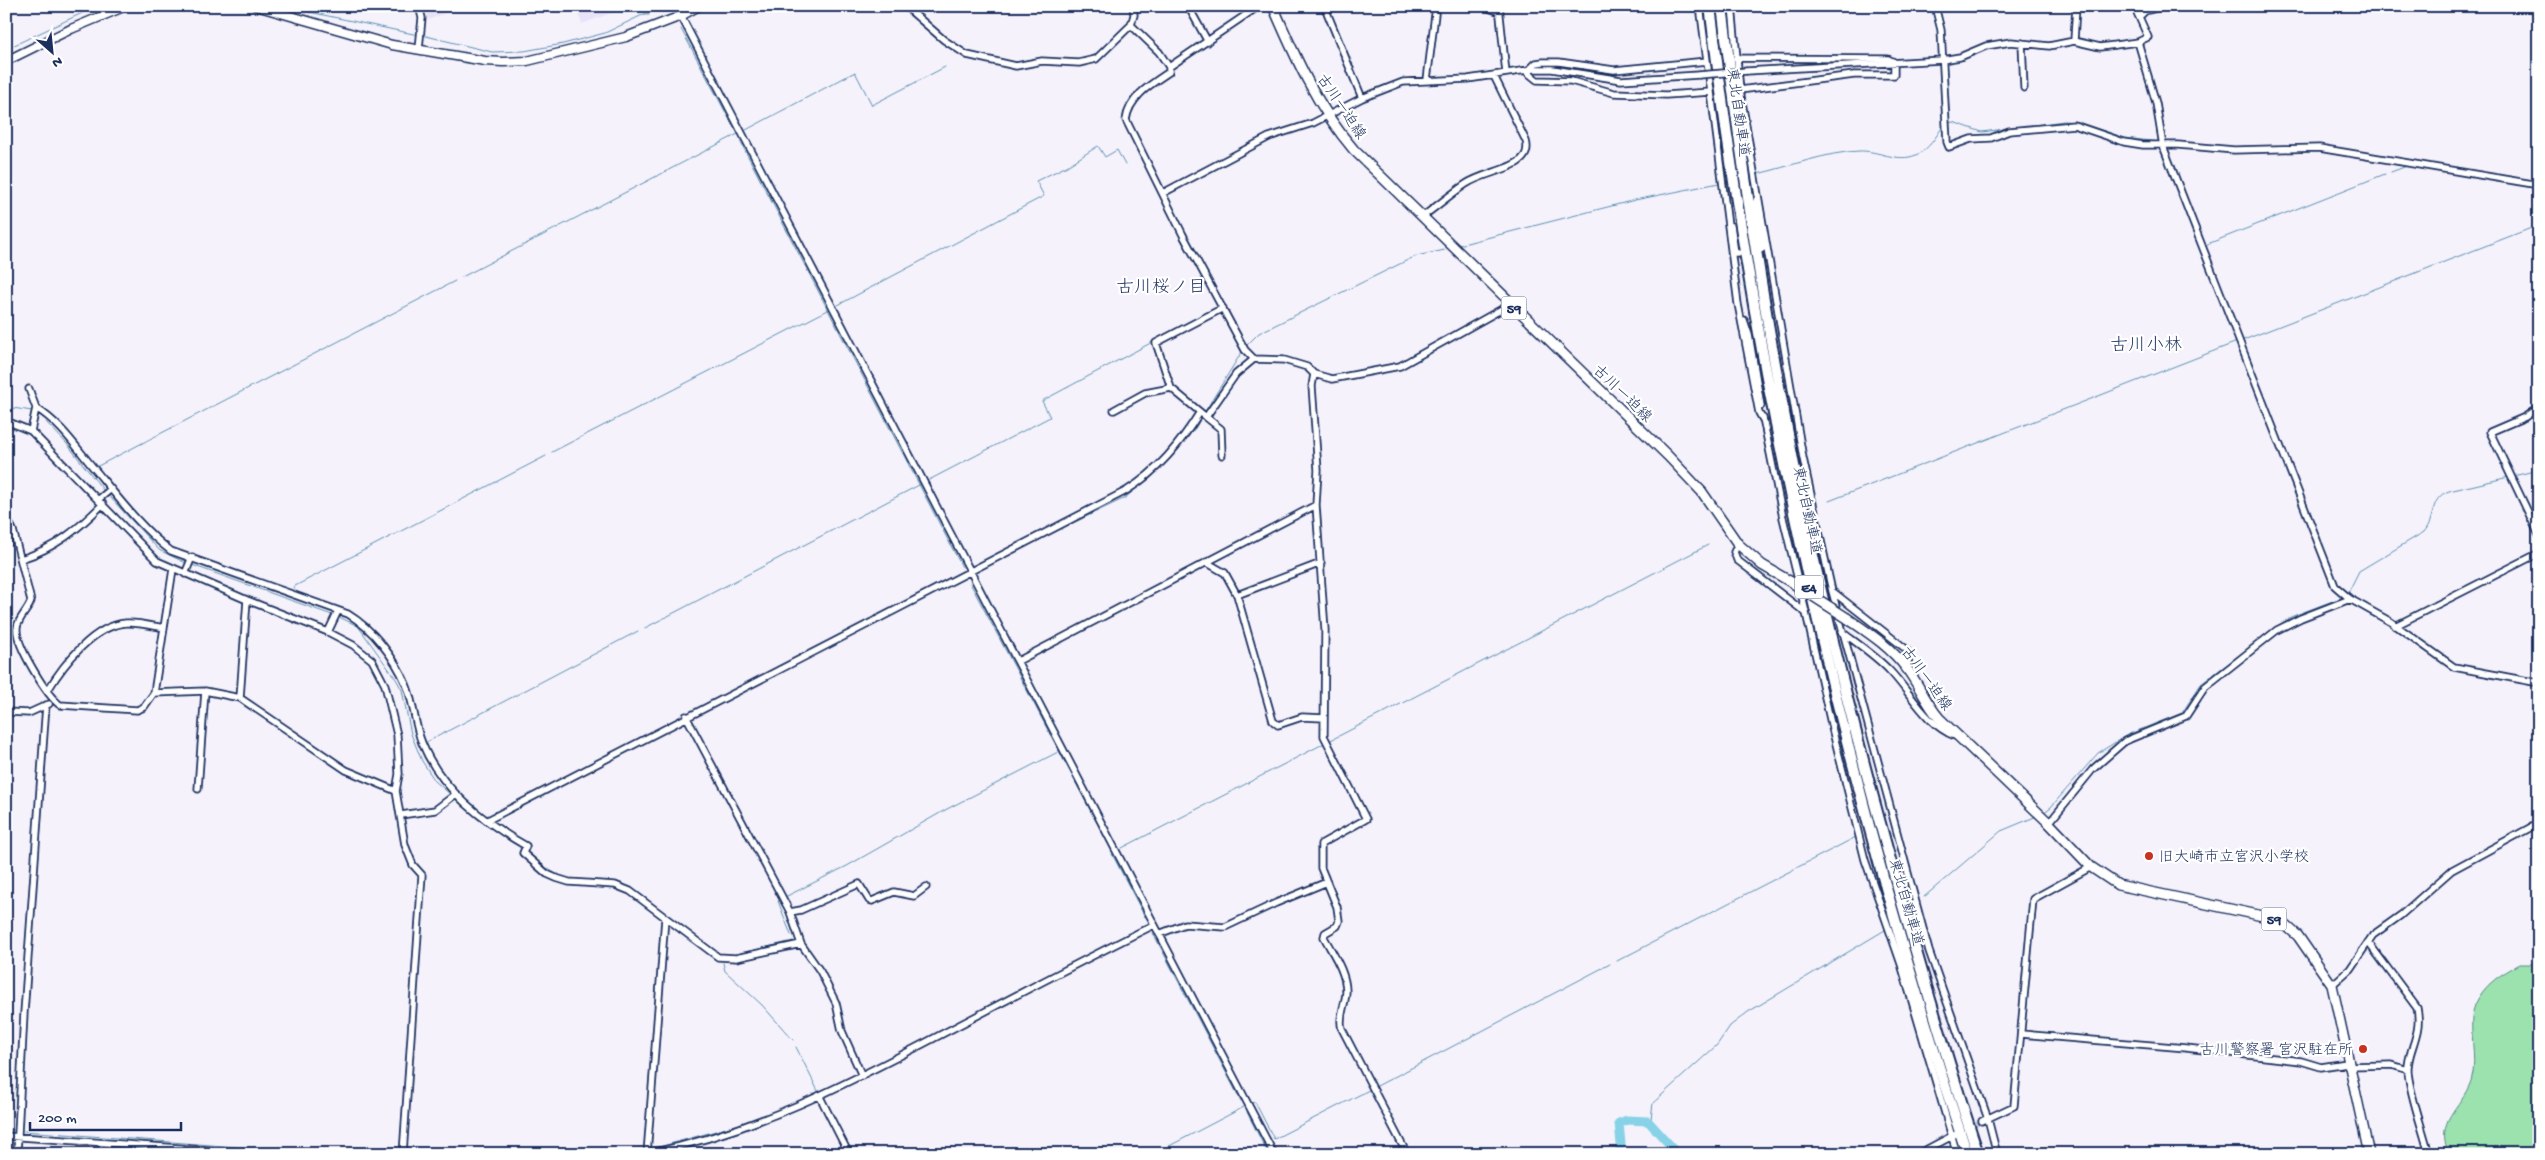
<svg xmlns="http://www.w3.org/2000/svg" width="2545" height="1160" font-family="'Gochi Hand','Klee One',sans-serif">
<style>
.built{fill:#e9e3f9}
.green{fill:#9be2af;stroke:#5b8886}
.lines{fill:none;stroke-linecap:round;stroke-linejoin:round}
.stream{stroke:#5c91b0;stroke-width:1}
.river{stroke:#87d2e7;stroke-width:9}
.street-tunnel{stroke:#c9cbdc;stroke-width:5.5;stroke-dasharray:5.5 3;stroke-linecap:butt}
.street-casing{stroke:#1b2f5e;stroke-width:9}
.secondary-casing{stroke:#1b2f5e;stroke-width:11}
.primary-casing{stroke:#1b2f5e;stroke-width:12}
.highway-casing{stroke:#1b2f5e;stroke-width:14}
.street{stroke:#fff;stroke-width:5.5}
.secondary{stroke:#fff;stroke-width:8}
.primary{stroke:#fff;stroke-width:9}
.highway{stroke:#fff;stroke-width:10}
.street-bridge-casing{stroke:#1b2f5e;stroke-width:9;stroke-linecap:butt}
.primary-bridge-casing{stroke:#1b2f5e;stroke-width:12;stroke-linecap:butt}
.street-bridge{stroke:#fff;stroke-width:5.5}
.primary-bridge{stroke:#fff;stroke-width:9}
.poi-dot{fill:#c8321e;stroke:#fff;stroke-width:2}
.labels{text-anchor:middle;stroke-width:4.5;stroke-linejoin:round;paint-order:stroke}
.shield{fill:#fff;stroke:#5f6d8e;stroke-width:1}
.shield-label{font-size:14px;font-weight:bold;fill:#1b2f5e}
.street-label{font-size:15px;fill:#1b2f5e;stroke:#fff}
.poi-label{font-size:15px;fill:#1b2f5e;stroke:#fff;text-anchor:start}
.quarter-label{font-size:18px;fill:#1b2f5e;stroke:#fff}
</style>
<rect width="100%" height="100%" fill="#f5f2fc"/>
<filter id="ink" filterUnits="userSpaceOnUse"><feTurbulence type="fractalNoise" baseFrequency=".02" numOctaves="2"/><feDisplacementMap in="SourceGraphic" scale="10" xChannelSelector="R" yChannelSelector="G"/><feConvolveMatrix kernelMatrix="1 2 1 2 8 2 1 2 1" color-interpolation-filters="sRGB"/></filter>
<g filter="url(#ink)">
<path class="built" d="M423 6H460L429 20Z
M575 6H626L627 7 582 24Z"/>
<path class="green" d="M2520 964H2539V1104L2535 1118 2539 1154H2449C2434 1120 2461 1109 2471 1081 2479 1057 2466 1025 2475 1005 2484 984 2501 974 2520 964Z"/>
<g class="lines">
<path class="stream" d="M281 6 418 35
M642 15H649
M681 29 734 128
M422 35 492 52 524 51 563 44 605 33 661 6
M6 49 97 6
M1948 123 1953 122 1982 132 2064 121 2078 122 2125 138 2159 142
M746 130 855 72 872 105 945 67
M740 141 962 567
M2391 172 2407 166
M1757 174C1789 167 1826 152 1859 151 1878 150 1897 163 1916 155 1929 150 1936 136 1944 125
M2204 242 2205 245 2385 174
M1459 245 1635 200 1719 183
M462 277 738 134
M838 305 1044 196 1036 181 1067 166 1098 146 1105 157 1117 150 1125 165
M2241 341 2539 225
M1245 347 1259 333 1416 256 1445 250
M6 407 32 411
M1204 413 1243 350
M46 422 67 444 104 491
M552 452 830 309
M98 466 455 281
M2513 476 2539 470
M929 480 1050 417 1042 401 1218 307
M108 495 159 550 186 563
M1829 501 2237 342
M1033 542 1125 498 1164 465 1196 427 1202 416
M192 565 332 615
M970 583 1113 853
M293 590 295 586 546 456
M2348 593 2359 571 2424 532C2436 518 2429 498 2449 491L2509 477
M339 617 358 626 396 679 402 690 411 734 422 761 435 781 451 795
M2276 627 2293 616 2343 597
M645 628 921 484
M1329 741 1708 545
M425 743 638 631
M455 799 480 821 522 848
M2043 813 2051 807 2098 753 2127 735 2182 713 2201 684 2271 631
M494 821 633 749
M1122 848 1325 743
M528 853C540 863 552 874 567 878 598 886 612 874 641 896
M1112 854 1145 917
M785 897 847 866 947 809 1058 752
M1924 897 2001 831 2037 816
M782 899 778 901 791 935
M1153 933 1241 1101
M733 955 793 941
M1617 961 1856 837
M723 963 725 971 762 1005 793 1040
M796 1047 819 1093
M1377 1086 1610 964
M1252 1103 1255 1102 1274 1139 1369 1090
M1247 1112 1268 1154
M1648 1121 1651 1119 1653 1103 1717 1045 1730 1026 1748 1012 1885 930
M6 1130H15
M24 1131 331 1154
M652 1149 744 1123
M624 1154 644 1150
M1154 1154 1244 1107"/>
<path class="river" d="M1619 1154 1621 1144 1619 1123 1627 1120 1648 1121 1678 1154"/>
<path class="street-tunnel" d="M1758 369 1781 363
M1968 1128 1982 1121"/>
<defs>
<path id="street" d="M905 6 944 40 967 55 1016 66 1042 61 1079 63 1096 59 1131 25 1134 15 1133 6
M1188 6 1208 42
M1483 6 1500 12
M1499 6 1506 73
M1700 6 1738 304 1759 413 1763 420
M1732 6 1740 90
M1935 6 1941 30 1947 142 1949 147 1971 139 1991 138 2009 131 2074 125 2124 142 2143 145H2178L2234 150 2319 148 2539 185
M2134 6 2148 37 2138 42
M1326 10 1362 98
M681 16 1274 1154
M2139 17 2145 11 2165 6
M1131 25 1159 52 1169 67
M2074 41 2076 6
M2022 43 2024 88
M419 49 422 18 419 6
M1736 58 1888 59 1894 62V75H1854L1740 90 1803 458 1832 591 1906 649 1909 659 1906 667
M1707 61 1614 70 1559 62H1543L1536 63 1527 72 1537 80 1571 81 1614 93 1666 95 1711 92
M1747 71 1942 60 1960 57 1986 46 2011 42 2049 46 2074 41 2100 47 2138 42 2156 103 2163 146 2335 586 2350 599 2391 622 2454 667 2539 683
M1427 80 1436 6
M1163 193 1269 137 1313 123 1362 98 1403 82 1468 79 1534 69H1552L1621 80 1699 75
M1758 196 1755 204 1762 249 1760 250
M1422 217C1437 206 1451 194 1466 184 1480 174 1513 169 1522 159 1527 154 1528 148 1526 141L1494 76
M1731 226 1735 253H1738
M1744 320 1749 335 1761 406
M1254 359 1245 350 1183 235 1126 120C1129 97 1151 84 1169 72V67L1259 6
M1314 374 1312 386 1318 470 1316 505 1325 630 1324 736 1366 819 1321 844V868L1337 907 1339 921 1337 926 1325 933 1324 937C1333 954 1346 972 1346 991 1346 1004 1338 1017 1342 1029L1407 1154
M1171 388 1156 343 1223 308
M29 389 36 408
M2539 407 2525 417 2490 432 2539 535
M1114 410 1145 393 1171 388 1200 412
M1206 417 1221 429 1222 455
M1763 418 1783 518 1806 613
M6 421 31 431 157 561 247 600 328 632 353 645 372 660 385 685 397 735 399 774 396 791 405 845 413 865 422 875 403 1154
M31 431 36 408C63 425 77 449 97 472 119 499 143 530 171 551L348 614C373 629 395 658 406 684 414 702 414 724 422 743 441 790 484 822 526 846L523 853 547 874 556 878 569 882 615 885 630 891 718 957 736 958 801 944
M99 499 111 489
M6 517 13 530 31 601C28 611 18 618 17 628 15 644 47 696 60 705L137 710 144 707 154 693 205 691 240 698 346 770 396 791
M1738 544 1734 552 1737 560 1806 613 1831 724 1865 860 1901 964 1957 1154
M21 559C56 548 78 529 103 504
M1206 562 1225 573 1237 595 1273 721 1278 725 1302 717 1324 718
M185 574 192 557
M1832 591 1929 951 1988 1119 1997 1154
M1237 595 1321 563
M2395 626 2539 553
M328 632 338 611
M1842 632C1858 644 1876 656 1890 671 1911 693 1926 725 1955 736
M1018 661 1316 505
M48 690C63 665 94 625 126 623 138 622 152 626 164 628
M154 693 173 569
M240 698 247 600
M6 712 29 713 49 704
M686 716 790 912 801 944 820 971 836 1003 842 1031 862 1076
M198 789 205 691
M401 815 435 810 456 794
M488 820 1126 491C1158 471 1180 444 1200 412L1206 417 1236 374 1254 359 1284 360 1307 367 1314 374 1332 379 1400 366 1511 304
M2049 823 2093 769 2125 741 2186 716 2205 687 2277 630 2301 618 2350 599
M790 912 801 910 859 884 869 900 872 901 894 892 914 896 926 887
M1159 934 1185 924 1225 927 1276 903 1327 882
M2368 942 2417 1008C2423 1035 2406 1052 2408 1072 2410 1095 2423 1130 2429 1154
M2332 985 2350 969 2373 935 2401 915 2452 870 2539 823
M2021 1034 2186 1048 2301 1061 2321 1067 2347 1063
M2348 1066 2392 1065 2408 1070
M820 1097 849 1154
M1982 1121 2014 1106 2033 899 2091 867
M6 1136 265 1154
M17 1154 24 1013 46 705
M646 1154C755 1132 845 1085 942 1034 1013 997 1083 960 1154 925
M647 1154 665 918
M1918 1154 1954 1135"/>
<path id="secondary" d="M256 6 392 45 485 61 503 62 527 61 626 37 681 16 699 6
M6 61 71 29 126 6"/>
<path id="primary" d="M1273 6C1295 57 1317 107 1354 150L1668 456 1702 492 1738 544 1762 565 1791 582
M1847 618C1869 633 1891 647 1907 669 1919 685 1926 703 1939 718L2049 823 2091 867 2118 885 2272 918 2282 922 2298 936 2332 985 2369 1154"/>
<path id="highway" d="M1710 6C1757 397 1844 780 1967 1154
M1722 6C1740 151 1761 296 1789 439 1810 553 1838 666 1868 779 1902 905 1937 1030 1978 1154"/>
</defs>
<use href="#street" class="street-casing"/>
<use href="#secondary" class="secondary-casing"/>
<use href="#primary" class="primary-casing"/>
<use href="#highway" class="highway-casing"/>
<use href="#street" class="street"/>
<use href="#secondary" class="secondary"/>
<use href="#primary" class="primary"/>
<use href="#highway" class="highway"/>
<defs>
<path id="street-bridge" d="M1699 75 1747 71"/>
<path id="primary-bridge" d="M1791 582 1847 618"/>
</defs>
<use href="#street-bridge" class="street-bridge-casing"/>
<use href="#primary-bridge" class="primary-bridge-casing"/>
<use href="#street-bridge" class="street-bridge"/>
<use href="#primary-bridge" class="primary-bridge"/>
</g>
</g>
<g class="poi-dot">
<circle cx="2149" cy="856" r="5"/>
<circle cx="2363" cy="1049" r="5"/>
</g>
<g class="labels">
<g class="shield">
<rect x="1501.5" y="296.5" width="25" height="23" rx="4"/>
<rect x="1795" y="575.5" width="28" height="23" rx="4"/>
<rect x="2261.5" y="907.5" width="25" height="23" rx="4"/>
</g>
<g class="shield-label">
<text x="1514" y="313">59</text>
<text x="1809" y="592">E4</text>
<text x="2274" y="924">59</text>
</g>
<g class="street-label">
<text transform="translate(1342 106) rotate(56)" y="5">古川一迫線</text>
<text transform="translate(1739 112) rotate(82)" y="5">東北自動車道</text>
<text transform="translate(1623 393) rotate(44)" y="5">古川一迫線</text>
<text transform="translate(1808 510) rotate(78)" y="5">東北自動車道</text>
<text transform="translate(1927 678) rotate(54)" y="5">古川一迫線</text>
<text transform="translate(1907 902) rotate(74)" y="5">東北自動車道</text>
</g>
<g class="poi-label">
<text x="2159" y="861">旧大崎市立宮沢小学校</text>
<text x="2353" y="1054" text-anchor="end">古川警察署 宮沢駐在所</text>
</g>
<g class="quarter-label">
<text x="1161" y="292">古川桜ノ目</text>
<text x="2146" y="350">古川小林</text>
</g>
</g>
<rect width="2545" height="1160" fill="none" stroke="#fff" stroke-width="25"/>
<rect x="12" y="12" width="2520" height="1135" fill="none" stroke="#1b2f5e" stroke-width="2" filter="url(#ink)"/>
<g transform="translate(52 52) rotate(153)" stroke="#ffffff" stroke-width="4" paint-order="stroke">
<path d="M0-4L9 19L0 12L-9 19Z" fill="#1b2f5e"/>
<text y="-8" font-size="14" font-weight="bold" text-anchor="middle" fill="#1b2f5e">N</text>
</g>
<path d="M30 1122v8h151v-8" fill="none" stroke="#1b2f5e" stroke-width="2.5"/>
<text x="38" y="1122" font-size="15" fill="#1b2f5e" stroke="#ffffff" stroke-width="4" paint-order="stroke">200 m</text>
</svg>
